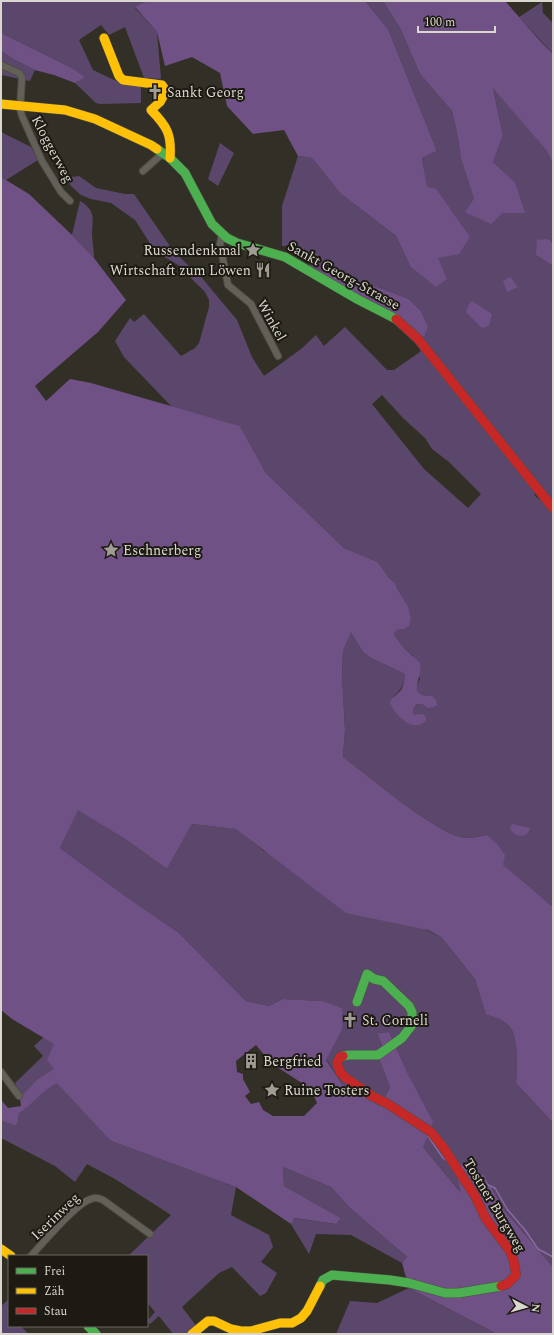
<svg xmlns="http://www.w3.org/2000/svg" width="554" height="1335" font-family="Spectral,serif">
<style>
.green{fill:#5c476c;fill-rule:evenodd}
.forest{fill:#6f5186;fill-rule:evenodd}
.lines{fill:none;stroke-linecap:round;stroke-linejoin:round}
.stream{stroke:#8a69a4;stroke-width:1.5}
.street-casing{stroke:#504e45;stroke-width:8}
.fast-casing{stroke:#504e45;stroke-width:10}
.slow-casing{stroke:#504e45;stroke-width:10}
.jam-casing{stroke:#504e45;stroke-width:10}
.street{stroke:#626059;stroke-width:6}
.fast{stroke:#4caf50;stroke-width:9}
.slow{stroke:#ffc107;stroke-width:9}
.jam{stroke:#c62828;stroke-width:9}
.labels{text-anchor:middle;stroke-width:4;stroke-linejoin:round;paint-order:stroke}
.poi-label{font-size:14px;fill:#dad8ce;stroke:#1c1a13;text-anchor:start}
.street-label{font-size:14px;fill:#dad8ce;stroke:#1c1a13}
</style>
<rect width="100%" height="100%" fill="#323026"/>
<path class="green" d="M1 1H147L135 8 157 32 161 79 144 78 125 27 109 35 101 25 79 40 93 70 114 80 141 87V103L100 104 96 103 75 83 84 77 70 67 1 33Z
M365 1H383L400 28 420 74 452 111 457 133 461 159 474 199 502 213H524L515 182 493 162 503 135 493 87 546 150 553 163V244L549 239 536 255 553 266V502L417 333 428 326 421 311 409 299 364 282 345 280 311 267 299 249 292 246H282V206L298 156 312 158 340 193 396 236 410 266 438 257 422 158 437 151 388 29Z
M542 2 543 13 553 23V54L519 17Z
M1 51 13 59 35 70 30 81 1 75Z
M1 132 31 147 38 160 6 180 1 177Z
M220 143 234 153 218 186 208 179Z
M68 174 72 177 79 176 96 188 125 194H134L174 252 202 278 237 320 252 357 264 376 301 349 316 335 324 346 345 327 387 370H394L420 352 421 347 534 491 535 496 553 510V907L531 888 502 865 487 835C478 837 469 839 460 837 448 834 437 826 427 820 397 801 371 778 343 757L345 730 342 674 343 651 351 631 363 652 371 658 405 674C404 685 401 690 393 697L413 715V709L417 704H422L427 695H422L417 691V685L420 679 413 656 405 649 394 635 397 630 404 629 408 606 397 588 395 583 389 578 378 562 344 548 266 473 240 426 172 407 124 357 115 341 130 318 134 322 144 314 181 356 195 348 199 343 209 307V300L205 292 178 265 155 251 135 220 111 203 91 199 81 195 71 186 67 179ZM382 395 403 418 425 438 432 449 449 462 481 494 468 508 424 469 372 404Z
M80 201C95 210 93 217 92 233 92 241 94 250 94 258L72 235Z
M78 809 125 839 167 869 192 824 237 829 264 851 441 937 475 979 486 1015C495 1017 502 1019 509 1026 519 1036 517 1069 516 1083L553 1123V1267L504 1210 485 1176 462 1194 423 1147 410 1078 389 1032 377 1033 384 1052 378 1056 390 1087 380 1106 342 1084 326 1059 342 1030V1008L322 1001 283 999 269 1006 246 1001 179 933 128 898 60 848Z
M46 1035 54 1044 111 1141 236 1187 231 1215 269 1235 273 1247 261 1262 277 1273 266 1293 260 1296 232 1267 219 1273 182 1307 197 1327 188 1334H173L159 1316 150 1324 147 1321 155 1312 147 1302V1256H128L171 1215 115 1179 87 1164 75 1182 55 1166 1 1138V1121L11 1124 18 1122 19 1113 26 1106 15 1083 43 1056 34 1046Z
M283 1167 331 1187 349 1207 407 1257 402 1263 351 1235 316 1234 309 1254 291 1224 293 1218 335 1224 341 1218 284 1186Z
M409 1288 497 1334H336L350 1301 377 1303Z
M9 1299V1326H21L28 1334H1V1306Z"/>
<path class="forest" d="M147 1H365L388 29 437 151 422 158 427 187 436 189 470 237 459 254 438 258 447 279 436 287 410 266 396 236 340 193 312 158 298 156 284 130 253 134 227 106 220 73 192 57 165 66 157 32 135 7Z
M383 1H505L542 43 553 54V163L546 150 493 88 503 135 493 162 515 182 525 213H502L491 224 465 212 474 199 461 159 457 133 452 111 420 74 400 28Z
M1 33 70 67 85 77 75 83 54 75 35 70 13 59 1 51Z
M1 177 29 194 72 235 94 258 126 300 98 332 35 386 46 401 70 379 91 383 240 426 266 473 344 548 378 562 389 578 395 583 397 588 408 606 411 619 409 626 404 629 397 630 394 635 405 649 420 663C422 675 416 681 417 691L422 695 432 696 436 700 437 705 434 707 428 708 422 704H417L413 709V715L423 714 426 717V720C415 735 394 715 390 702 393 696 397 695 401 690 404 685 404 680 405 674L371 658 363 652 351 632 343 651 342 674 345 730 343 757C371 778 397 801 427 820 437 826 448 834 460 837 469 839 478 837 487 835L498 845 505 855 503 865 531 888 553 907V926L552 930 553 932V1123L516 1083C517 1069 519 1036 509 1026 502 1019 495 1017 486 1015L475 979 441 937 428 930 346 913 236 829 192 824 167 869 125 839 78 810 60 848 128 898 179 933 246 1001 269 1006 283 999 323 1001 342 1008V1030L326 1060 342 1084 380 1106 390 1087 378 1056 384 1051 377 1033 389 1032 410 1078 433 1122 423 1147 461 1193 454 1160 485 1176 504 1210 553 1267V1334H497L409 1288 402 1263 407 1257 349 1207 331 1187 283 1167 284 1186 341 1218 336 1224 294 1218 291 1224 236 1187 111 1141 57 1083C42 1090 33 1104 19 1113L18 1122 15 1125 1 1121V1100L8 1108 21 1106 20 1098 37 1080 54 1069 47 1060 54 1044 12 1019 1 1010ZM256 1045 271 1063 311 1089 317 1103 304 1116H273L263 1110 259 1102 251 1104 245 1096 250 1092 243 1079V1074L237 1072 236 1061Z
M549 239 553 244V266L536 255 537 240Z
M311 267 345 280 364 282 409 299 421 311 428 326 424 337Z
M510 277 518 287 507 292 503 281Z
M472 301 492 314 489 326 482 328 466 312 469 304Z
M512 824 530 828C527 839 515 838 510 828Z"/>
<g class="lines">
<path class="stream" d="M428 1136 443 1158 446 1160
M462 1167 488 1185 495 1188 507 1209 525 1230 538 1249 553 1257"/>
<defs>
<path id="street" d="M1 65 19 73 22 77 20 109 22 116 42 161 61 192 70 201
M143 171 163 153
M222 234 220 244 228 285 251 304 278 356
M1 1072 19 1096
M31 1256C43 1243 76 1203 91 1199 96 1197 99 1198 103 1200L150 1234"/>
<path id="fast" d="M157 149 170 158 185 173 212 224 227 238 237 243 285 257 357 299 396 319
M343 1056 349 1055H378L402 1038 412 1025V1012L409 1006 383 981 374 979 367 974 357 1002
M320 1286 323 1280 332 1275 390 1280 409 1283 445 1293H459L501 1286
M88 1326 96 1334"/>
<path id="slow" d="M104 38 119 76 123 80 162 85 166 91 160 102 151 110C167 126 172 135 170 158
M1 104 65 110 95 119 151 145 157 149
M1 1249 11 1256
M192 1334 208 1321H214L231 1329 241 1331H251L280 1323H292L301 1318 307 1311 320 1286"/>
<path id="jam" d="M396 319 418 339 553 508
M343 1056 340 1057 337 1063 340 1072 346 1078 372 1096 388 1104 431 1132 443 1147 475 1196 486 1219 510 1251 514 1262 516 1275 507 1284 501 1286"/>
</defs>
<use href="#street" class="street-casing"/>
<use href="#fast" class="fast-casing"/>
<use href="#slow" class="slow-casing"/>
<use href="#jam" class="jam-casing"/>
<use href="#street" class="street"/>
<use href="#fast" class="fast"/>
<use href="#slow" class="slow"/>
<use href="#jam" class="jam"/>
</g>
<defs>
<symbol id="church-bare" viewBox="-9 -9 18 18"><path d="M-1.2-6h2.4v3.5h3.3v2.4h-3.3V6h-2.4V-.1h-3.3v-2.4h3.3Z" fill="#9f9d93" stroke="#1c1a13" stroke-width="2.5" paint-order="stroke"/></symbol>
<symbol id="sight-bare" viewBox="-9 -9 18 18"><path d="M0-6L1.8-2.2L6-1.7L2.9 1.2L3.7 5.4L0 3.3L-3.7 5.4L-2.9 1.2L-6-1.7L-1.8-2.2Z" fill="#9f9d93" stroke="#1c1a13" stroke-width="2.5" paint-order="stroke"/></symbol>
<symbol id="restaurant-bare" viewBox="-9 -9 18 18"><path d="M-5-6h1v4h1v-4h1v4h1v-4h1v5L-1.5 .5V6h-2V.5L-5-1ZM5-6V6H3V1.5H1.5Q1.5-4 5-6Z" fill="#9f9d93" stroke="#1c1a13" stroke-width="2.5" paint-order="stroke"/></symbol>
<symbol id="building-bare" viewBox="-9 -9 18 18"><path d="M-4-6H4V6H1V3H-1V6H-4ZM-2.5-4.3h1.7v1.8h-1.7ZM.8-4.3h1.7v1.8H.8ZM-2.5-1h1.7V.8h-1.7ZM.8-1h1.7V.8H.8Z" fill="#9f9d93" stroke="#1c1a13" stroke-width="2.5" paint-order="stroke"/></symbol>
</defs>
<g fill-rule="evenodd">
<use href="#church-bare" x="144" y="81" width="22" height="22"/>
<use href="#sight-bare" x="242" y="239" width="22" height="22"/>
<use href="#restaurant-bare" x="252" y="259" width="22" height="22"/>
<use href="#sight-bare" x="100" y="539" width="22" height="22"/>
<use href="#church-bare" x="339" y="1009" width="22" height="22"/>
<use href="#building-bare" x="240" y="1050" width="22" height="22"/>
<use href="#sight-bare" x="261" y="1079" width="22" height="22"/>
</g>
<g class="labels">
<g class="poi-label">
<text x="167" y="97">Sankt Georg</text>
<text x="241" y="255" text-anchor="end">Russendenkmal</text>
<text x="251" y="275" text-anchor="end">Wirtschaft zum Löwen</text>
<text x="123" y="555">Eschnerberg</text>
<text x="362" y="1025">St. Corneli</text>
<text x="263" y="1066">Bergfried</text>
<text x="284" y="1095">Ruine Tosters</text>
</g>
<g class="street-label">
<text transform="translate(53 149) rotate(62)" y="5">Kloggerweg</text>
<text transform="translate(344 275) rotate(29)" y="5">Sankt Georg-Strasse</text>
<text transform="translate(272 320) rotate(61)" y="5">Winkel</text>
<text transform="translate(495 1205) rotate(59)" y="5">Tostner Burgweg</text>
<text transform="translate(55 1216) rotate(-44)" y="5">Iserinweg</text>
</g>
</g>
<rect width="554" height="1335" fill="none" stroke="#dad8ce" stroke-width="4"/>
<rect x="8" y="1255" width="140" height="72" fill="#1c1a13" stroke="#68665e"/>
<rect x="16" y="1268" width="20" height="6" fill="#4caf50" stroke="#68665e"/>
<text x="44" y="1275" font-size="12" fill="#dad8ce">Frei</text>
<rect x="16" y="1288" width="20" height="6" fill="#ffc107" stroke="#68665e"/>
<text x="44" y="1295" font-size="12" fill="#dad8ce">Zäh</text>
<rect x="16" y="1308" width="20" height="6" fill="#c62828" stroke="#68665e"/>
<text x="44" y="1315" font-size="12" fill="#dad8ce">Stau</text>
<g transform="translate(526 1307) rotate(96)" stroke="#1c1a13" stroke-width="3" paint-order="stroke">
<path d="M0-3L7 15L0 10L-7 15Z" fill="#dad8ce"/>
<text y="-6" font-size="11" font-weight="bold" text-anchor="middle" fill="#dad8ce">N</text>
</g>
<path d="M418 26v6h77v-6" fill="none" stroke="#dad8ce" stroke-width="2"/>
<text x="424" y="26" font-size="12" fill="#dad8ce" stroke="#1c1a13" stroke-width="3" paint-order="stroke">100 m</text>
</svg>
